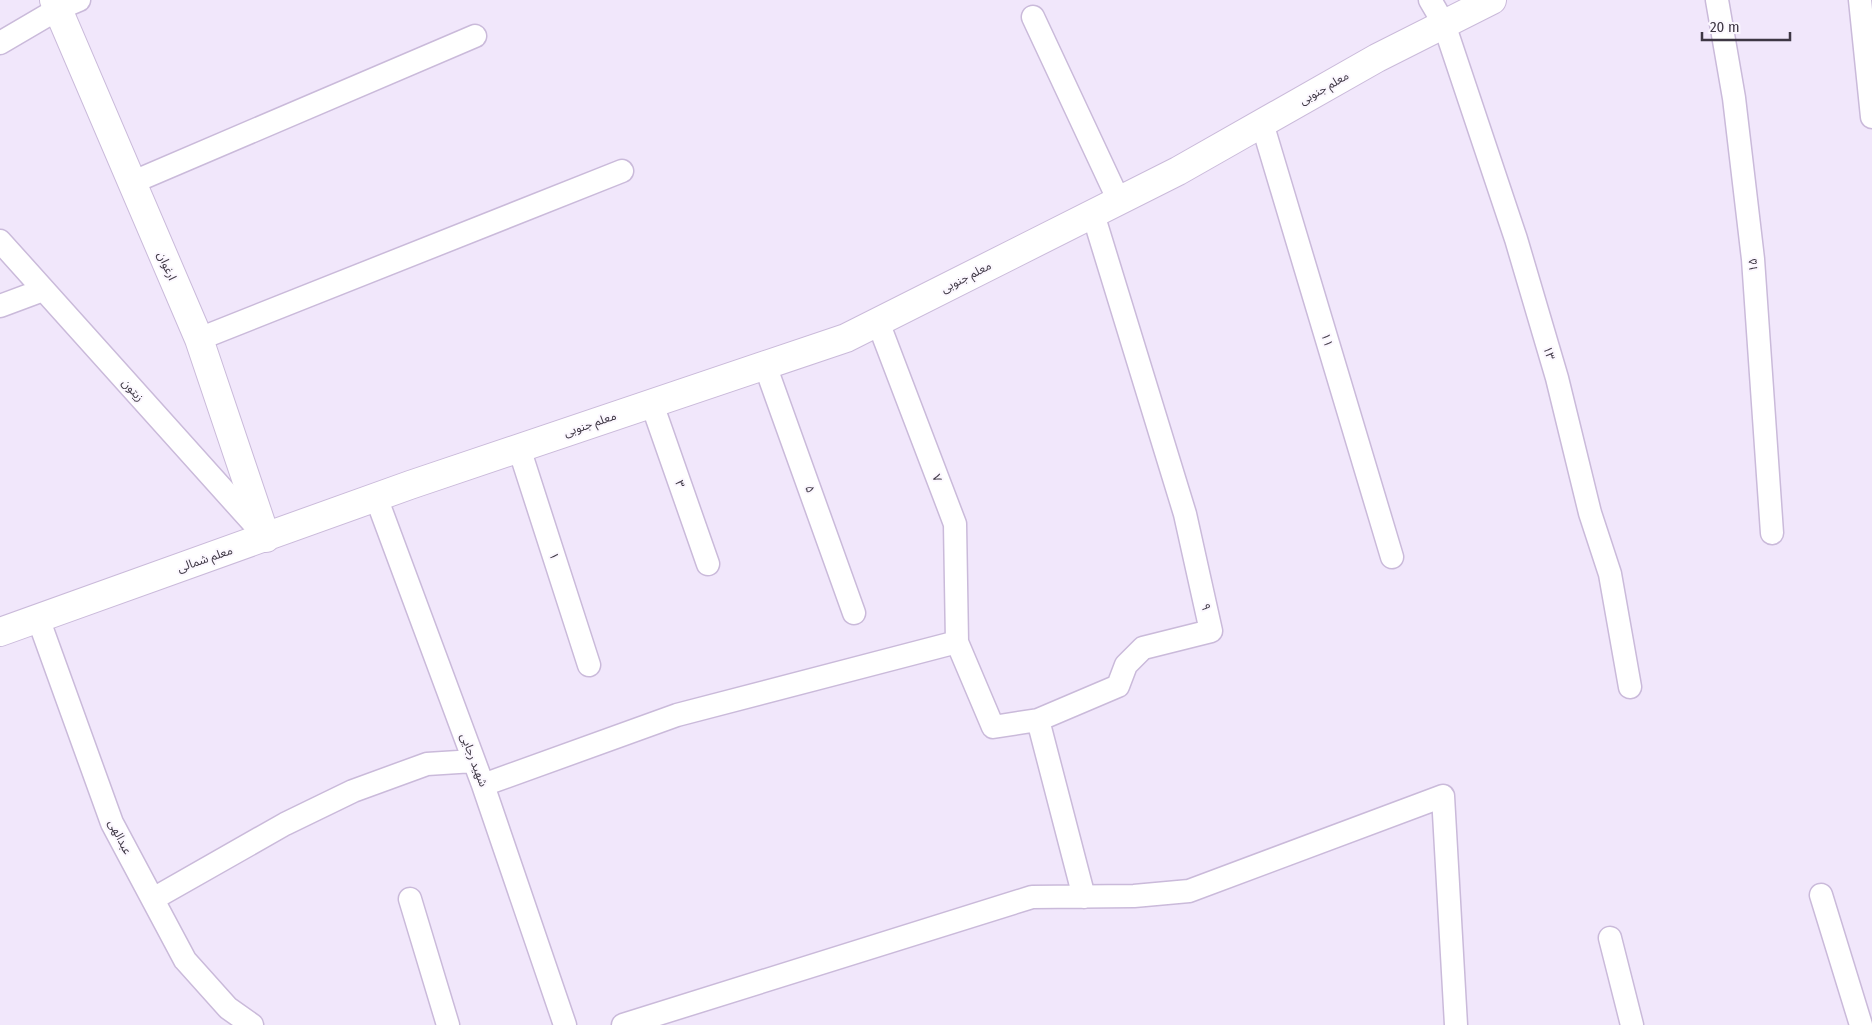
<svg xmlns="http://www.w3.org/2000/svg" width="1872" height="1025" font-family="'Fira Sans Condensed','Noto Sans Arabic',sans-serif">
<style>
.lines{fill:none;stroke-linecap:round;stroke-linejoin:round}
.minor-casing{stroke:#cabada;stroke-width:25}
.tertiary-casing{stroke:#cabada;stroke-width:30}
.minor{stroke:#fff;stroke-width:22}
.tertiary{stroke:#fff;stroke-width:28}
.labels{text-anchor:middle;stroke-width:4;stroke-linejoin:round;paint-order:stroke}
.street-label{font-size:12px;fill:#3e3744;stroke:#fbf7fe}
</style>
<rect width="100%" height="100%" fill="#f1e7fb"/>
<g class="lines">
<defs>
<path id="minor" d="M1430 0 1444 24 1516 239 1557 378 1590 513 1610 574 1630 687
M1717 0 1734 98 1753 259 1772 533
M1860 0 1872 117
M1033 17 1119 201
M0 43 58 9 79 0
M1262 123 1392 557
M131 183 475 36
M0 241 264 535
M0 306 43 290
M878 322 955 524 957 642
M199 339 622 171
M765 365 854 613
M652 404 708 564
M519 448 589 665
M376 497 483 785 565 1025
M38 618 112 823 185 960 228 1008 252 1025
M483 785 677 715 957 642 993 727 1038 720
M1821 895 1861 1025
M1084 897 1038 720 1118 686 1126 665 1143 648 1211 631 1185 514 1093 214
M153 899 285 824 353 791 427 764 474 761
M410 899 448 1025
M1610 938 1632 1025
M623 1025 1032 897 1134 896 1189 891 1443 796 1456 1025"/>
<path id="tertiary" d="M54 0 199 339 266 538
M0 632 410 485 846 338 1178 171 1377 58 1492 0"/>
</defs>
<use href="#minor" class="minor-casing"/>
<use href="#tertiary" class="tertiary-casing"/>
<use href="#minor" class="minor"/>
<use href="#tertiary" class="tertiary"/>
</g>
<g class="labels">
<g class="street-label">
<text transform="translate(1324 88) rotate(-30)" y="4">معلم جنوبی</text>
<text transform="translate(1753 265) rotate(-95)" y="4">۱۵</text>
<text transform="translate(167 266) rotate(66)" y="4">ارغوان</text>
<text transform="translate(966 277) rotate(-27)" y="4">معلم جنوبی</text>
<text transform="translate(1327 340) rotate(73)" y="4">۱۱</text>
<text transform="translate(1549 353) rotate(74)" y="4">۱۳</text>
<text transform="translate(133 390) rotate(48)" y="4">زیتون</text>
<text transform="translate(590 424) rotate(-19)" y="4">معلم جنوبی</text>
<text transform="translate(937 478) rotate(69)" y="4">۷</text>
<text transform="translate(680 484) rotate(71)" y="4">۳</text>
<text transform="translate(810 489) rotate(70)" y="4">۵</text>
<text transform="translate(554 556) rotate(72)" y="4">۱</text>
<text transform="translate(205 559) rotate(-19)" y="4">معلم شمالی</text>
<text transform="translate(1206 607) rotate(77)" y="4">۹</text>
<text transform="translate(474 760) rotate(69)" y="4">شهید رجایی</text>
<text transform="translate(120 837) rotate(63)" y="4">عبدالهی</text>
</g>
</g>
<path d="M1702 32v8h88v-8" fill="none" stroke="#3e3744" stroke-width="2.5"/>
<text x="1710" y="32" font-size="15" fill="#3e3744" stroke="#fbf7fe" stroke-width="4" paint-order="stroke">20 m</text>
</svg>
